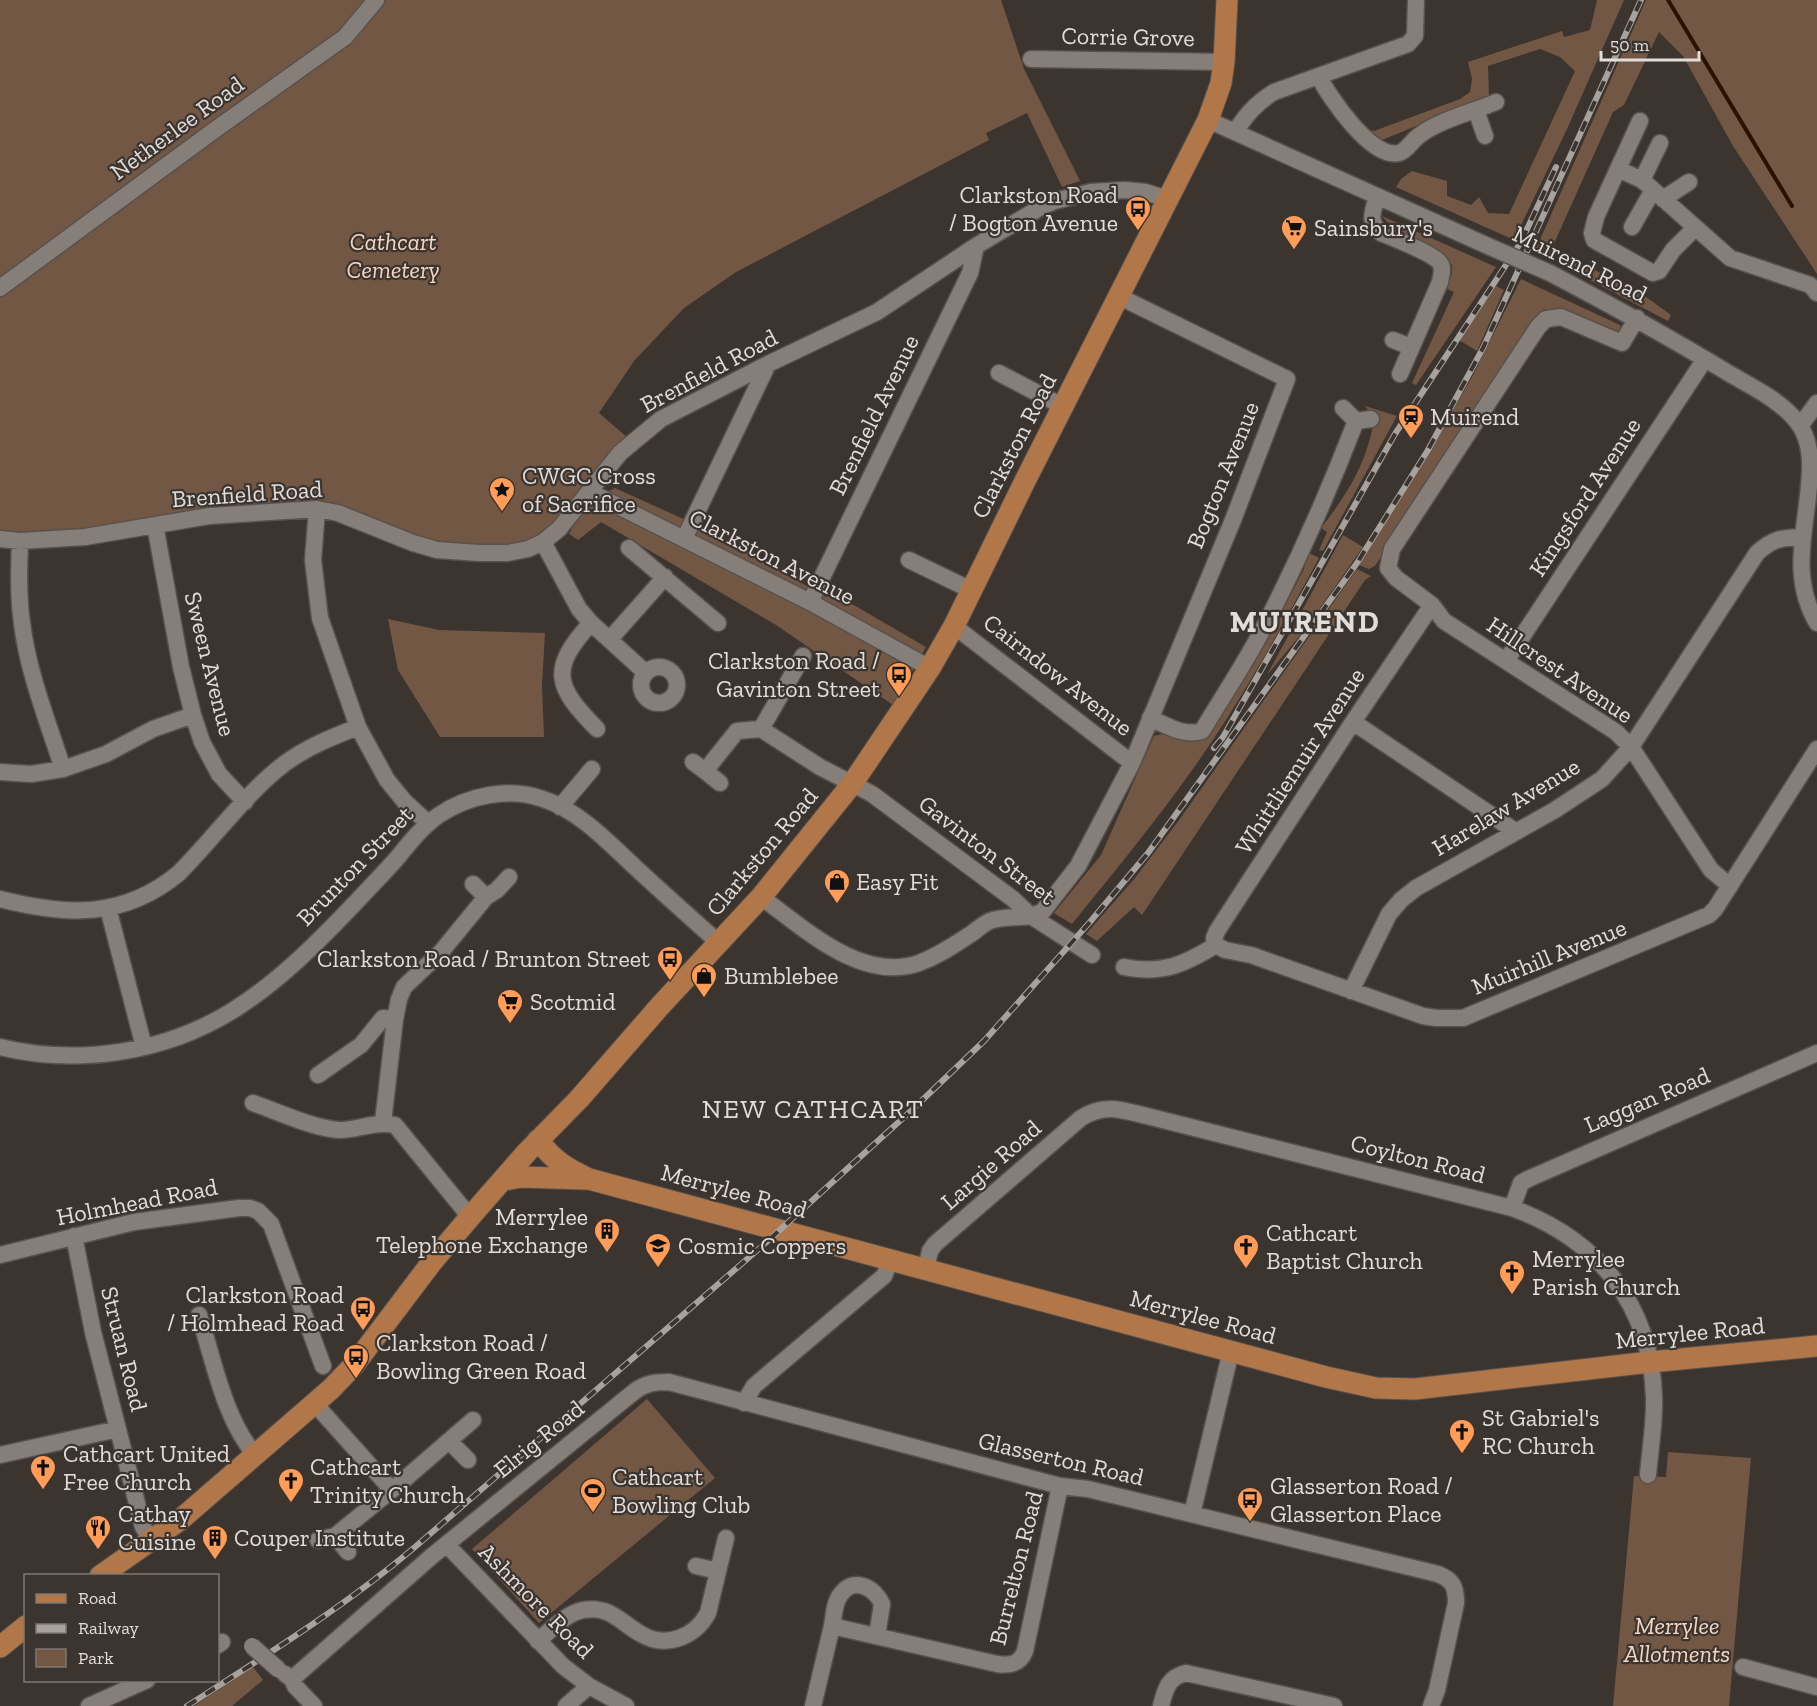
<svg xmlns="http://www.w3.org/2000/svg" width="1817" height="1706" font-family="'Zilla Slab',serif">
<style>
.green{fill:#735745}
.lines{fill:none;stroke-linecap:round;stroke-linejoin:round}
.stream{stroke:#2a1203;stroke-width:4}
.minor-casing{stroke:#57514e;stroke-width:19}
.major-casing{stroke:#57514e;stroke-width:23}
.minor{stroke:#867e79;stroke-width:16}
.major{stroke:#b27749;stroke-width:21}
.rail-casing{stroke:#a7a29e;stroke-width:6}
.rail{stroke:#3b342f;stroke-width:4;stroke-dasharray:11;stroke-linecap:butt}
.minor-bridge-casing{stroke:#57514e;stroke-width:19;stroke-linecap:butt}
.minor-bridge{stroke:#867e79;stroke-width:16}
.labels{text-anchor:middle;stroke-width:4.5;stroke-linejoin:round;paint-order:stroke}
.street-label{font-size:24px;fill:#e1ddda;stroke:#3b342f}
.poi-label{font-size:24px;fill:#e1ddda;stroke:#3b342f;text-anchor:start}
.park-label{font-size:24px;font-style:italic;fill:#f5d6c3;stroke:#3b342f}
.quarter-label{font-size:27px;letter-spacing:1.5px;fill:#e1ddda;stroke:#3b342f}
.district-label{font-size:30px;font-weight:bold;letter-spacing:1.5px;fill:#e1ddda;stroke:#3b342f}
</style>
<rect width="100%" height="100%" fill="#3b342f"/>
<path class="green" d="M0 0H1001L1024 69 1080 181 1062 187 1027 113 986 133 989 140 736 272 684 308 634 361 599 413 628 438 557 520 527 542 498 547 430 540 355 510 319 505 82 531 2 532H0Z
M1597 0H1624L1567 129 1514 240 1396 187 1401 179 1412 171 1447 181V196L1471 205 1479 197 1488 213 1509 214 1575 71 1560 57 1540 49 1488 66 1489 96 1382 140 1364 128 1374 131 1460 99 1470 92 1472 79 1468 62 1562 31 1564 37 1590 30Z
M1646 0H1817V274L1733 146 1683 56 1659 32 1624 105 1613 112 1548 257 1535 251Z
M1382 216 1496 267 1416 385 1412 383 1454 292 1447 289 1452 273V265L1445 259 1401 238Z
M1573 259 1642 294 1671 315 1668 321 1563 266Z
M1521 279 1620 325 1621 328 1615 334 1544 309 1375 566 1369 569 1359 565 1433 446 1473 375Z
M1496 286 1504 290 1477 351 1459 340Z
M1365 406 1397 416 1323 551 1319 550 1327 532 1321 528C1347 495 1368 461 1374 419Z
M615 488 710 531 826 597 833 593 926 647 893 705 776 625 601 522 578 540 569 534 586 502Z
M1343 535 1363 547 1304 631 1267 675Z
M1307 552 1319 558C1281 628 1242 700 1195 766 1157 820 1114 872 1072 924L1054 913 1101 855 1154 736C1177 727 1182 756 1212 731L1262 644H1265L1304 569Z
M1357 569 1371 576 1365 580 1142 915 1134 907 1097 941 1086 934 1135 878 1179 820Z
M388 619 439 630 545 633 542 686 544 737H440L398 670Z
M647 1399 715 1478 539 1623 472 1549Z
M1668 1452 1751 1458 1729 1706H1613L1634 1476 1666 1477Z
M253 1667 263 1680 232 1706H194Z"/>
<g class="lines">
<path class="stream" d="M1668 0 1792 206"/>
<defs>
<path id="minor" d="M1031 59 1224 62
M1319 77C1330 98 1372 160 1399 153 1407 151 1413 139 1420 135 1439 120 1473 112 1496 102
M1476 110 1485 136
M1208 120 1488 246
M1640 121 1596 217 1592 233 1594 240 1653 273 1659 271 1673 250 1695 228
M1235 132C1246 115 1256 103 1274 92L1408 44 1415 36 1416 0
M1618 169 1642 180 1730 258 1810 285 1817 293
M1642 180 1660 143
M1377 196C1373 213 1367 220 1381 233 1393 238 1434 254 1440 263 1444 269 1441 276 1440 282L1400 374
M1663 199 1689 182
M1632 227 1653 190
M1550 273C1609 304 1667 336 1725 371 1748 385 1775 397 1793 417 1807 431 1811 452 1810 472 1808 525 1788 574 1817 623
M0 288 216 129 345 37 376 0
M1637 318 1622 343 1561 317 1546 319 1538 327 1392 549 1388 568 1396 578 1432 605 1444 621 1616 732 1631 747 1711 870 1730 886
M1393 340 1411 347
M999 373 1062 406
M1343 408 1356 421 1371 419
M1800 426 1817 403
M590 492 810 602 930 668
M317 509 313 560 320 618 358 727 387 780 405 802 428 823
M155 525 181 667 193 715 202 742 219 774 245 802
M0 539 20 541 85 537 209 516 317 509 338 513 413 543 437 550 479 553H508L528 549 543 542 559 529 620 453 661 419 768 364 877 312 976 246 1041 207 1055 201 1091 192 1125 190 1145 192 1168 199
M684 539 768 364
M20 541C19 568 18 596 22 623 28 673 48 722 63 769
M543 542 579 609 591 623 646 673
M629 548 718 623
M909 560 971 590
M810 602 970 273 976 246
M591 623C548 670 556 687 597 729
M954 626 1132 763
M610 639 665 577
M803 656 761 729 820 767 872 794 1013 899 1031 916 1092 955
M1506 661 1705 359
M641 685a18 18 0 1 1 36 0a18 18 0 1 1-36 0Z
M1150 718C1166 725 1184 737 1202 731 1223 696 1246 662 1265 625 1299 559 1329 491 1356 421
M1353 722 1515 831
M693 762 705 771 737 731 761 729
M705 771 720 783
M0 772 31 774 63 769 106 754 153 729 193 715
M560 807 592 769
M473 884 486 897
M761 897C804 928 861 983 919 963 938 956 954 945 971 934 977 930 983 924 990 921 1007 914 1028 921 1043 911L1078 866 1132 763 1233 520 1287 379 1118 296
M0 899C66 916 124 919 179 873 215 837 245 794 284 764 307 747 332 737 358 727
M108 908 144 1047
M1216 945 1225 950 1251 955 1423 1016 1436 1018H1463L1709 915 1715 909 1817 749
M1216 945 1214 938 1217 931 1353 722 1432 605
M1124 967C1162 975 1185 964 1216 945
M1351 991 1389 914 1401 900 1416 888 1555 810 1602 779 1631 747 1757 553C1774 538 1781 538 1803 537
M0 1047C78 1066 164 1053 232 1011 279 982 320 940 358 900 371 886 385 872 398 857 410 842 423 826 439 815 469 795 509 787 543 799 580 811 610 844 637 869 664 894 691 918 718 942
M318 1075 361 1045 383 1018 395 1019
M253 1103C276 1111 315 1129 339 1130 358 1130 375 1121 395 1125L470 1217
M383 1122 395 1019 399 999 404 987 441 952 486 897 497 890 509 877
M1512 1208 1521 1183 1528 1179 1817 1053
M74 1236 93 1332 130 1476 143 1527 152 1541
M0 1255 134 1222 239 1208H250L258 1211 271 1224 323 1366
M926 1268 930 1251 935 1244 1081 1118C1105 1103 1122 1110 1147 1116L1512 1208C1598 1239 1651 1305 1654 1397 1655 1423 1650 1450 1648 1475
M199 1315C214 1361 224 1419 256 1456
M744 1403 754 1386 884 1276 891 1259
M315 1404 392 1490
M449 1441 468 1460
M0 1455 118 1429
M1192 1514 1231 1351
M335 1536 348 1552
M318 1540 335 1536 399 1484 473 1420
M447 1545 563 1666 589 1686 626 1706
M696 1566 718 1571
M832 1626C834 1616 834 1602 841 1594 854 1576 875 1588 882 1604L877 1636
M538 1641C552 1629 565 1614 583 1610 610 1605 621 1623 641 1634 666 1649 695 1637 708 1613L726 1538
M218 1645 222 1642
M1743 1667 1817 1687
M285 1674 292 1679 295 1686 314 1706
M292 1679 432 1556 635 1391C646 1383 655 1382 669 1382L1060 1486 1088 1489 1438 1574C1453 1580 1456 1587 1456 1603L1437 1690 1431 1706
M89 1706 147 1680
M566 1706 589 1686
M813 1706 832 1626 997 1664C1010 1666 1020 1664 1025 1651L1060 1486
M1161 1706C1165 1690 1168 1677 1186 1673L1334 1706"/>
<path id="major" d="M538 1140C554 1161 566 1168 589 1179L1326 1377 1376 1388 1415 1389 1650 1362 1817 1346
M504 1180 521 1177 585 1179
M100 1576 180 1520 331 1389 354 1365 432 1262 470 1217 527 1152 579 1099 660 1006 761 897 852 784 930 668 954 626 1024 483 1208 120 1221 83 1224 62 1227 0
M0 1647 26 1626"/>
</defs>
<use href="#minor" class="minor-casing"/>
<use href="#major" class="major-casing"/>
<use href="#minor" class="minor"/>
<use href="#major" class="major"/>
<defs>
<path id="rail" d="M1214 748 1223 737 1395 434 1521 242 1556 167
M187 1706C265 1656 344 1607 415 1547L761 1247 913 1109 984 1041 1090 922 1148 853 1357 563 1428 450 1483 348 1641 0"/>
</defs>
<use href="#rail" class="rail-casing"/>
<use href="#rail" class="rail"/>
<defs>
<path id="minor-bridge" d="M1488 246 1550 273
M252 1646 279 1670"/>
</defs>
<use href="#minor-bridge" class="minor-bridge-casing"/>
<use href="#minor-bridge" class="minor-bridge"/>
</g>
<defs>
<symbol id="bus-pin" viewBox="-11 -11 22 30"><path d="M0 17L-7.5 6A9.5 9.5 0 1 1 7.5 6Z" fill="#fe9c58" stroke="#3b342f"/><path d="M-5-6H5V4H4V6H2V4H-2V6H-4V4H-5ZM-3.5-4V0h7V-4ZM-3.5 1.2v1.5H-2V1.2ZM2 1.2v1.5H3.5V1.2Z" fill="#111"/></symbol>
<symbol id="supermarket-pin" viewBox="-11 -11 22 30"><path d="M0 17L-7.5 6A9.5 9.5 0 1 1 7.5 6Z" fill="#fe9c58" stroke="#3b342f"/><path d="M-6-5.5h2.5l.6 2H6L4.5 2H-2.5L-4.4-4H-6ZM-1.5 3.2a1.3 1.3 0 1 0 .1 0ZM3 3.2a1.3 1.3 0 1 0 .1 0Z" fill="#111"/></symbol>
<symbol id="station-pin" viewBox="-11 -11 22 30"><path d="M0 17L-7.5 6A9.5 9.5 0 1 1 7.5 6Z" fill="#fe9c58" stroke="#3b342f"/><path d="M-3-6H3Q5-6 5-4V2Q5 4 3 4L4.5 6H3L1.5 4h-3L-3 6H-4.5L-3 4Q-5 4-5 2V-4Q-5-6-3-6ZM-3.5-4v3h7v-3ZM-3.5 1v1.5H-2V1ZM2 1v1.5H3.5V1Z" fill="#111"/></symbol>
<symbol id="sight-pin" viewBox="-11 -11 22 30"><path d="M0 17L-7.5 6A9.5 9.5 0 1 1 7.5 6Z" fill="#fe9c58" stroke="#3b342f"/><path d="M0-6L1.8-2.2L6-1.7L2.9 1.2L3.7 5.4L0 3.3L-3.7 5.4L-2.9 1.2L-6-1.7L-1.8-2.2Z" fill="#111"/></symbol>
<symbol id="shop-pin" viewBox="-11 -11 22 30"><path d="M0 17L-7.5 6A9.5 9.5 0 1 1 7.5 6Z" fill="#fe9c58" stroke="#3b342f"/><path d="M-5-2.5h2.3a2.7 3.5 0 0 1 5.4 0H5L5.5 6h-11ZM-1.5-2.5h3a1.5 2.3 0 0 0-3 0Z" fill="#111"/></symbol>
<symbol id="building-pin" viewBox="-11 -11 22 30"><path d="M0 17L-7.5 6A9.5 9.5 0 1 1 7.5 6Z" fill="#fe9c58" stroke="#3b342f"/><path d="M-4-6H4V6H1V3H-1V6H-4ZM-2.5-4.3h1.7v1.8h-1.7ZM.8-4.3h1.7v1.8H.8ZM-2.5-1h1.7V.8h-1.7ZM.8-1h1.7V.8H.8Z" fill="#111"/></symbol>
<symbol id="school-pin" viewBox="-11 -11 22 30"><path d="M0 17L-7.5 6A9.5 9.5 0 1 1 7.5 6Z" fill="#fe9c58" stroke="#3b342f"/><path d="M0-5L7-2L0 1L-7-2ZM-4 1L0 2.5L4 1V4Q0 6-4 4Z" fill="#111"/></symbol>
<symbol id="church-pin" viewBox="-11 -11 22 30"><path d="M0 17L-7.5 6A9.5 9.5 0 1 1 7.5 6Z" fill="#fe9c58" stroke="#3b342f"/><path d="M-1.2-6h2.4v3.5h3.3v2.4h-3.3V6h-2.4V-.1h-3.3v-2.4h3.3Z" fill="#111"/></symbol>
<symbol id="stadium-pin" viewBox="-11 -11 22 30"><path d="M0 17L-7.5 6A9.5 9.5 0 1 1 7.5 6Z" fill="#fe9c58" stroke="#3b342f"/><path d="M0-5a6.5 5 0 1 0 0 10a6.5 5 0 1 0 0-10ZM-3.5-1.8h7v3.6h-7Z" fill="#111"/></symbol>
<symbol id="restaurant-pin" viewBox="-11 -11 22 30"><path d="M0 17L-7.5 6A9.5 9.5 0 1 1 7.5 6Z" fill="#fe9c58" stroke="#3b342f"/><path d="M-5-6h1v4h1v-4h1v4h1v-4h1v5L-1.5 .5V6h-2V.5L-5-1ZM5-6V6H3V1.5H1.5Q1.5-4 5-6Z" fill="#111"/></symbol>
</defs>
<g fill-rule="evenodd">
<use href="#bus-pin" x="1123" y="194" width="30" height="40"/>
<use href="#supermarket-pin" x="1279" y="213" width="30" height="40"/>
<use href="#station-pin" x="1396" y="402" width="30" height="40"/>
<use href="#sight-pin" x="487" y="475" width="30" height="40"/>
<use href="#bus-pin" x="884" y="660" width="30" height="40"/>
<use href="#shop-pin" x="822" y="867" width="30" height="40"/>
<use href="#bus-pin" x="655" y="944" width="30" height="40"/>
<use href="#shop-pin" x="689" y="961" width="30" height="40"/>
<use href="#supermarket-pin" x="495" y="987" width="30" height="40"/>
<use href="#building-pin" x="592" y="1216" width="30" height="40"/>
<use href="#school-pin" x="643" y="1231" width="30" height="40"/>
<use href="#church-pin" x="1231" y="1232" width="30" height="40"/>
<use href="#church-pin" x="1497" y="1258" width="30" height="40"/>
<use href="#bus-pin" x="348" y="1294" width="30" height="40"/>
<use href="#bus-pin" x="341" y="1342" width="30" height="40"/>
<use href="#church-pin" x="1447" y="1417" width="30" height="40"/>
<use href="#church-pin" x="28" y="1453" width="30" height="40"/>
<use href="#church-pin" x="276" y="1466" width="30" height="40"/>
<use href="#stadium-pin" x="578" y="1476" width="30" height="40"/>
<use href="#bus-pin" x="1235" y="1485" width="30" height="40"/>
<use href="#restaurant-pin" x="83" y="1513" width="30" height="40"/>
<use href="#building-pin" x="200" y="1523" width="30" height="40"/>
</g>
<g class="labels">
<g class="street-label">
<text transform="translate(1128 37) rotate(1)" y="8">Corrie Grove</text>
<text transform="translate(177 128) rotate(-36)" y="8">Netherlee Road</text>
<text transform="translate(1580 264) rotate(26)" y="8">Muirend Road</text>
<text transform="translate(709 371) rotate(-28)" y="8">Brenfield Road</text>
<text transform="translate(874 415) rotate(-64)" y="8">Brenfield Avenue</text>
<text transform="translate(1014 446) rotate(-63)" y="8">Clarkston Road</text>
<text transform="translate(1223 475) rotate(-68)" y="8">Bogton Avenue</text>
<text transform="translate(247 494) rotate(-4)" y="8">Brenfield Road</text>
<text transform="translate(1585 497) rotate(-57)" y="8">Kingsford Avenue</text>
<text transform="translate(772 557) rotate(27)" y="8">Clarkston Avenue</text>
<text transform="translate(210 664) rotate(76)" y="8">Sween Avenue</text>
<text transform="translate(1560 670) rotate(34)" y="8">Hillcrest Avenue</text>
<text transform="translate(1058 675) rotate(38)" y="8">Cairndow Avenue</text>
<text transform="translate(1300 761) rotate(-57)" y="8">Whittliemuir Avenue</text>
<text transform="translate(1506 807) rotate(-31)" y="8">Harelaw Avenue</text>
<text transform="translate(987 850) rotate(37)" y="8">Gavinton Street</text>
<text transform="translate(762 852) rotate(-50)" y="8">Clarkston Road</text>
<text transform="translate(355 866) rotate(-46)" y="8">Brunton Street</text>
<text transform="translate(1549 957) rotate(-22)" y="8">Muirhill Avenue</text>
<text transform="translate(1647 1100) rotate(-23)" y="8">Laggan Road</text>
<text transform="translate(1418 1159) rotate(14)" y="8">Coylton Road</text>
<text transform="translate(991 1165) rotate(-41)" y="8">Largie Road</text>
<text transform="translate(734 1191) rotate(15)" y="8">Merrylee Road</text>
<text transform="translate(137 1202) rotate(-11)" y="8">Holmhead Road</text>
<text transform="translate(1203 1317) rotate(15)" y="8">Merrylee Road</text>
<text transform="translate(1690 1333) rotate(-6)" y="8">Merrylee Road</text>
<text transform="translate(124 1349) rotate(76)" y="8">Struan Road</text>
<text transform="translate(539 1439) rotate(-39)" y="8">Elrig Road</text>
<text transform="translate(1061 1459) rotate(13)" y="8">Glasserton Road</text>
<text transform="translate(1016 1568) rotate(-76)" y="8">Burrelton Road</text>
<text transform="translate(536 1601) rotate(45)" y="8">Ashmore Road</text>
</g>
<g class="poi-label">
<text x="1118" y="203" text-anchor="end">Clarkston Road<tspan x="1118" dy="28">/ Bogton Avenue</tspan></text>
<text x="1314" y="236">Sainsbury's</text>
<text x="1430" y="425">Muirend</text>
<text x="522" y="484">CWGC Cross<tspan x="522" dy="28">of Sacrifice</tspan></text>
<text x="880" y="669" text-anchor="end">Clarkston Road /<tspan x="880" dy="28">Gavinton Street</tspan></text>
<text x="856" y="890">Easy Fit</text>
<text x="650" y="967" text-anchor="end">Clarkston Road / Brunton Street</text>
<text x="724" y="984">Bumblebee</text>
<text x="530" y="1010">Scotmid</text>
<text x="588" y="1225" text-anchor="end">Merrylee<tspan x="588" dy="28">Telephone Exchange</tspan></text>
<text x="1266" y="1241">Cathcart<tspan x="1266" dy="28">Baptist Church</tspan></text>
<text x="678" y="1254">Cosmic Coppers</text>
<text x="1532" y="1267">Merrylee<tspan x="1532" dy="28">Parish Church</tspan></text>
<text x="344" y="1303" text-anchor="end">Clarkston Road<tspan x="344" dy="28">/ Holmhead Road</tspan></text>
<text x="376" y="1351">Clarkston Road /<tspan x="376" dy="28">Bowling Green Road</tspan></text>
<text x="1482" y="1426">St Gabriel's<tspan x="1482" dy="28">RC Church</tspan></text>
<text x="63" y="1462">Cathcart United<tspan x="63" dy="28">Free Church</tspan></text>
<text x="310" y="1475">Cathcart<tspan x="310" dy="28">Trinity Church</tspan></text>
<text x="612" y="1485">Cathcart<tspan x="612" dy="28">Bowling Club</tspan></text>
<text x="1270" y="1494">Glasserton Road /<tspan x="1270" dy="28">Glasserton Place</tspan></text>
<text x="118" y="1522">Cathay<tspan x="118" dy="28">Cuisine</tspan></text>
<text x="234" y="1546">Couper Institute</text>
</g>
<g class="park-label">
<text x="393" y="250">Cathcart<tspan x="393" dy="28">Cemetery</tspan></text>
<text x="1677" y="1634">Merrylee<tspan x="1677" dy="28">Allotments</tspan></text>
</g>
<g class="quarter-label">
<text x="813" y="1118">NEW CATHCART</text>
</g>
<g class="district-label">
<text x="1305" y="632">MUIREND</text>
</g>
</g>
<rect x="24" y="1574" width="195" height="108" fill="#3b342f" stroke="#7d7873" stroke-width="1.5"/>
<rect x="36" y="1594" width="30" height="9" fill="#b27749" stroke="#7d7873" stroke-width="1.5"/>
<text x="78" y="1604" font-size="18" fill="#e1ddda">Road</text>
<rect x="36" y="1624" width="30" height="9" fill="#a7a29e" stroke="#7d7873" stroke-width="1.5"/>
<text x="78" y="1634" font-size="18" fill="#e1ddda">Railway</text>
<rect x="36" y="1649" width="30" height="18" fill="#735745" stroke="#7d7873" stroke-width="1.5"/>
<text x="78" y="1664" font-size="18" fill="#e1ddda">Park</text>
<path d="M1601 51v9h98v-9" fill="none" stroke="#e1ddda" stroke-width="3"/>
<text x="1610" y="51" font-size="18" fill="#e1ddda" stroke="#3b342f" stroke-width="4.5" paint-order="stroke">50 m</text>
</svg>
